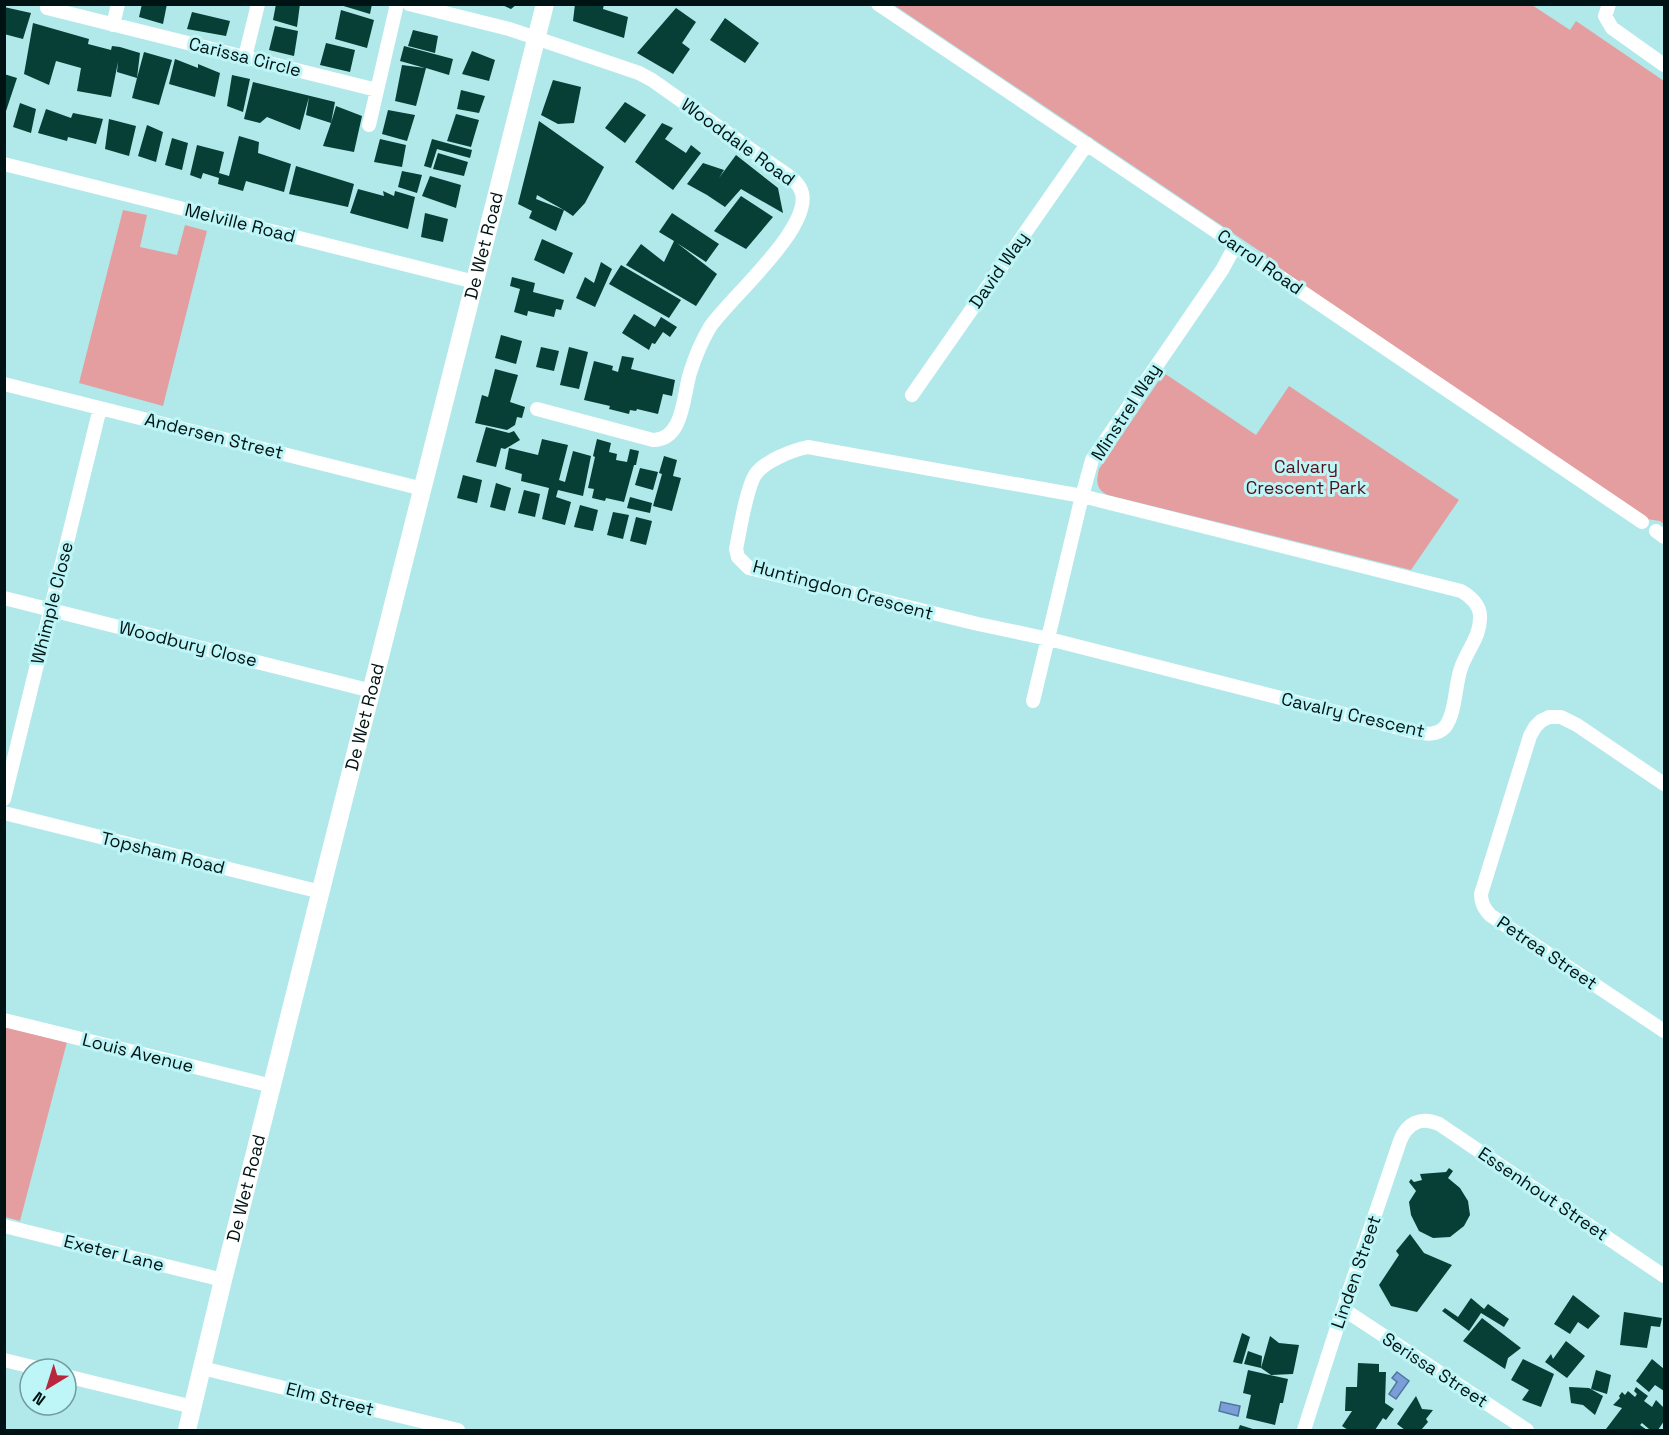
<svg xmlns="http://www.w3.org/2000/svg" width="1669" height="1435" font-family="'Space Grotesk',sans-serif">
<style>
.green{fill:#e49e9f}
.water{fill:#799ed8;stroke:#55749d;stroke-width:1.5}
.building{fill:#073e35;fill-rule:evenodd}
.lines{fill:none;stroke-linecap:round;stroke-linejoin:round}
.minor{stroke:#fff;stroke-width:14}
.tertiary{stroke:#fff;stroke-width:18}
.labels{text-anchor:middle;stroke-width:6;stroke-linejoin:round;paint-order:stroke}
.street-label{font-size:18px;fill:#001314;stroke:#bef6f8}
.park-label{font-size:18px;fill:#540f18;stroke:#bef6f8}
</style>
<rect width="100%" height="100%" fill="#b1e9ea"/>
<path class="green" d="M894 5H1532L1570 30 1576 21 1664 81V524L1660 521 1647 519 1271 266 1264 254Z
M123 210 147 215 140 247 177 255 185 225 207 231 163 406 79 383Z
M1164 373 1256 435 1289 386 1459 500 1411 570 1108 495C1096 490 1096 481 1099 469Z
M4 1027 67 1042 20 1221 5 1217Z"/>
<path class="water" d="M1397 1372 1409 1381 1396 1399 1389 1394 1397 1382 1392 1378Z
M1221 1402 1240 1406 1238 1416 1219 1411Z"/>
<path class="building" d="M142 4H167L163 24 139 17Z
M276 4H300L297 27 273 20Z
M337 4H372L370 14Z
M500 4H517L511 9Z
M575 4H604L603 9 628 17 624 38 573 21Z
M4 7 31 13 23 39 4 34Z
M676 8 696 22 682 43 690 49 673 74 637 53Z
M341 10 374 20 367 48 335 39Z
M192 12 230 21 226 36 187 29Z
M725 18 759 43 745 63 710 40Z
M33 23 89 39 88 44 111 50 112 46 120 47 140 53 137 78 144 52 172 60 159 105 132 98 137 78 117 72 118 62 111 97 77 91 81 68 56 61 49 85 24 74Z
M275 26 298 31 294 56 269 50Z
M413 30 438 36 435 53 408 46Z
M326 43 355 50 350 72 320 65Z
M404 46 453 59 449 75 426 68 416 106 395 101 402 65 425 68 400 61Z
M472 51 495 60 489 81 462 74Z
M175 59 198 68V64L220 73 215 97 169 84Z
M4 74 17 78 5 114H4Z
M232 75 250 79 243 112 227 106Z
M553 80 581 87 574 123 558 124 541 115Z
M253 82 335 102 331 123 336 106 362 116 354 152 323 146 331 123 306 115 309 97 300 130 267 117 260 123 244 119Z
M461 90 485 96 479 113 457 109Z
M625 102 646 115 625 143 605 128Z
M20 103 36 109 31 133 13 127Z
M46 109 71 118 73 113 103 119 96 144 68 137 67 141 38 133Z
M388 110 415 115 407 141 382 134Z
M456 114 479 120 471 147 447 141Z
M109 119 136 126 129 156 105 149Z
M539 121 604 167 585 203 573 216 564 210 556 231 529 218 532 211 518 204ZM537 195 564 210 536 199Z
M662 123 673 128 665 139 686 153 691 145 701 153 673 190 635 162Z
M147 125 163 132 156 162 138 156Z
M239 136 259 142 258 153 291 164 284 192 246 181 243 191 218 184 219 178 203 173 201 179 190 175 197 145 224 152 219 173 229 176Z
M172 138 188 143 182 170 165 165Z
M380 139 406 145 402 167 374 162Z
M432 139 472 150 470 158 437 149 431 168 424 166Z
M438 153 468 162 464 176 433 169Z
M736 155 778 188 783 213 741 189 725 207 707 195 687 184 703 163 724 170 719 178Z
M296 166 354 184 348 207 289 194Z
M402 171 422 175 417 193 398 187Z
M430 176 461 185 456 208 422 196Z
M358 189 384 196 383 191 394 196 395 191 415 197 408 229 350 213Z
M741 196 773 217 746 249 714 231Z
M425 213 448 219 443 242 421 237Z
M672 213 719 244 706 262 677 243 717 274 696 306 626 265 641 244 664 262 674 241 659 232Z
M542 239 573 253 564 274 534 260Z
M601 262 612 269 595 307 576 298 585 277 594 283Z
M621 265 681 300 669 318 609 284Z
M512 277 535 283 533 292 564 300 561 310 556 309 554 317 528 311 527 316 514 312 520 289 510 286Z
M634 314 655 327 661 317 677 327 670 337 663 332 655 344 652 343 649 350 622 333Z
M501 335 522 341 516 364 495 358Z
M541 347 559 351 554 371 536 367Z
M569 347 588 352 579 389 560 385Z
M622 356 634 358 631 369 675 380 672 396 663 394 658 414 637 409 636 411 630 410 629 414 609 409 610 406 584 400 594 361 613 366 612 370 618 372Z
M495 369 518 375 510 402 525 407 522 418 517 417 515 425 507 430 475 423 482 395 488 397Z
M486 427 509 433 514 431 520 440 505 449 501 448 496 467 476 462Z
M542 439 568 445 559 480 565 482 573 451 591 456 583 496 558 490 556 497 571 502 565 525 542 519 549 488 521 481 522 474 505 469 509 448 538 455Z
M597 439 611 443 609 452 617 454 616 460 627 462 630 449 639 451 636 465H634L624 502 606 498 605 501 592 498 594 489 588 488 595 457 593 456Z
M664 456 677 460 673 476 681 478 672 511 653 506 662 474 659 473Z
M640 468 658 472 653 490 635 485Z
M463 475 482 480 477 503 457 498Z
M496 483 511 488 505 511 490 507Z
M524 490 540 494 535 517 518 513Z
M630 497 652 503 650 513 627 508Z
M580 505 598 510 593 531 574 527Z
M613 512 629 515 623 539 607 535Z
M636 517 652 521 646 545 630 541Z
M1449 1168 1453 1171 1448 1178 1460 1188 1468 1201 1470 1215 1464 1226 1450 1237 1433 1238 1419 1231 1411 1215 1409 1202 1416 1191 1409 1182 1411 1179 1414 1182 1422 1180 1420 1174 1446 1172Z
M1410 1234 1424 1253 1452 1265 1417 1312 1391 1306 1379 1285 1399 1255 1396 1251Z
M1573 1295 1600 1316 1588 1329 1578 1322 1570 1334 1554 1324Z
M1471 1298 1484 1309 1488 1304 1509 1319 1504 1327 1481 1313 1469 1331 1442 1311 1445 1308 1458 1317Z
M1624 1312 1662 1318 1660 1327 1651 1326 1647 1348 1620 1345Z
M1482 1318 1521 1348 1508 1358 1505 1369 1463 1341Z
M1242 1333 1250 1337 1242 1364 1233 1362Z
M1270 1336 1279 1343 1299 1345 1293 1374 1271 1375 1261 1368 1244 1364 1248 1351 1262 1356 1261 1368Z
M1566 1341 1585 1356 1567 1378 1545 1362 1551 1354 1553 1359Z
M1523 1359 1554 1374 1541 1407 1522 1400 1529 1390 1511 1380Z
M1652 1359 1664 1369V1391L1655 1385 1649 1392 1636 1381Z
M1358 1363 1379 1364V1372H1386L1385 1403 1394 1409 1386 1420 1383 1418 1375 1430H1348L1342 1426 1352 1411H1345L1346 1387H1357Z
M1248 1370 1288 1379 1283 1403H1280L1275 1425 1246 1418 1251 1395 1243 1393Z
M1596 1370 1611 1375 1607 1394 1591 1389Z
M1569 1387 1589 1388 1603 1396 1595 1415 1583 1405 1571 1403Z
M1636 1387 1648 1396 1644 1401 1652 1407 1656 1400 1664 1408V1421L1658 1430H1648L1649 1429 1642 1423 1640 1425 1647 1430 1606 1429 1622 1408 1613 1405 1620 1398 1619 1396 1622 1392 1625 1395 1628 1391 1635 1397 1637 1394 1634 1391Z
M1416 1396 1422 1409 1433 1410 1426 1419 1428 1422 1421 1430H1405L1397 1424Z
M1240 1425 1256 1430H1238Z"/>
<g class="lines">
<path class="minor" d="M409 4 509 29 639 73 652 80 777 168C787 175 799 181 802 193 811 229 730 298 710 327 701 342 695 357 690 373 683 395 684 440 653 440L537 409
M878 4 1217 232 1249 256 1642 522
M1609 4 1605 16 1612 28 1664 65
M47 8 377 90
M113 25 118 4
M245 57 258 4
M369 125 397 4
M4 164 475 282
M4 384 423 489
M912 395 1087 144
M808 447 1082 496 1461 591C1470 596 1480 605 1480 616 1481 636 1467 650 1461 668 1455 684 1456 713 1445 727 1437 736 1425 734 1415 732L1049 639 978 624 749 568 738 557 736 549C740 530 746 490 755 475 764 461 793 450 808 447Z
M1656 531 1664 537
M4 598 372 691
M1033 701 1082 496 1092 460 1222 270 1235 246
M1664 784 1577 725 1561 717H1549L1541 721 1535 727 1530 736 1481 894C1481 903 1484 908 1490 915L1664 1031
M4 799 100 408
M4 813 321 892
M4 1020 272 1086
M4 1226 223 1280
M1343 1309 1527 1430
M4 1360 41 1369
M202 1368 458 1430
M66 1376 193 1407
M1304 1430 1343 1309 1400 1141C1407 1123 1421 1116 1439 1124L1664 1276"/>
<path class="tertiary" id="s1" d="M187 1430 223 1280 327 866 545 4"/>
</g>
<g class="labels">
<g class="street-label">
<text transform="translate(245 57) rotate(14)" y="6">Carissa Circle</text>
<text transform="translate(738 142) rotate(36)" y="6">Wooddale Road</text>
<text transform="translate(240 223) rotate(14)" y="6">Melville Road</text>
<text dy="6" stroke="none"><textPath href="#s1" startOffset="1221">De Wet Road</textPath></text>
<text transform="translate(1260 262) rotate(35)" y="6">Carrol Road</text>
<text transform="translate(999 270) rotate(-55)" y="6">David Way</text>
<text transform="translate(1126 412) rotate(-57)" y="6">Minstrel Way</text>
<text transform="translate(214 436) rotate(14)" y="6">Andersen Street</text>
<text transform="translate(843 590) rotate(15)" y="6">Huntingdon Crescent</text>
<text transform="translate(52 603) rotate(-76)" y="6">Whimple Close</text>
<text transform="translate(188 644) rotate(14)" y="6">Woodbury Close</text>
<text transform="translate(1353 715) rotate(13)" y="6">Cavalry Crescent</text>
<text dy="6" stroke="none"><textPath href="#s1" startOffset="735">De Wet Road</textPath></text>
<text transform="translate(163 853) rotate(14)" y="6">Topsham Road</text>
<text transform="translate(1547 953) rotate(34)" y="6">Petrea Street</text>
<text transform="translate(138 1053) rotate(14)" y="6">Louis Avenue</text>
<text dy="6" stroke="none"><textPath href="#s1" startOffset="249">De Wet Road</textPath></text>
<text transform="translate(1543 1194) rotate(34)" y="6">Essenhout Street</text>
<text transform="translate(114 1253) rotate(14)" y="6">Exeter Lane</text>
<text transform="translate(1356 1272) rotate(-71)" y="6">Linden Street</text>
<text transform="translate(1435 1370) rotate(33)" y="6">Serissa Street</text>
<text transform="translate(330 1399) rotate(14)" y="6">Elm Street</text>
</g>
<g class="park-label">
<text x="1306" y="473">Calvary<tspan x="1306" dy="21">Crescent Park</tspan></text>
</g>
</g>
<rect width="1669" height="1435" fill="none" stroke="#001314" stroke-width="12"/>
<g transform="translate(48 1387) rotate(218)"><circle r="28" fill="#bef6f8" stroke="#729b9d" stroke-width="1.5"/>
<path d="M0-4.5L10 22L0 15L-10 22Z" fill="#b9273d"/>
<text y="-9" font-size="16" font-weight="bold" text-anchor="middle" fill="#001314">N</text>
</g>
</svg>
